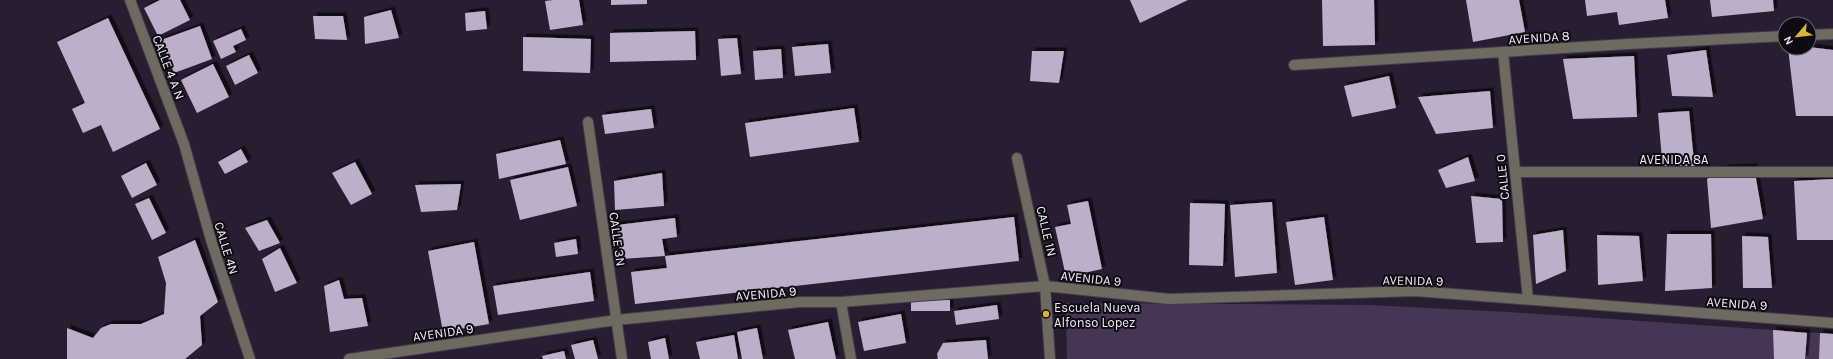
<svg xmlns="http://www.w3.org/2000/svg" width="1833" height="359" font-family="Karla,sans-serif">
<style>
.green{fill:#463653}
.building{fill:#bdafc9;filter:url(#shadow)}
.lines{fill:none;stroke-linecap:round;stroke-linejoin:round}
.street-casing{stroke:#443a4d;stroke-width:12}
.street{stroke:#6e6a5f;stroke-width:10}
.poi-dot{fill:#dbb233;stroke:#0e0a12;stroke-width:1.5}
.labels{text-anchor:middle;stroke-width:4;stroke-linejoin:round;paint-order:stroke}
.street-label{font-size:13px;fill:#f0e9f7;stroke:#0e0a12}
.poi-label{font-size:13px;fill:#f0e9f7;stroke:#0e0a12;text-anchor:start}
</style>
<defs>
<filter id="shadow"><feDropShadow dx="3.5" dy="-3.5" stdDeviation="0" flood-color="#0009"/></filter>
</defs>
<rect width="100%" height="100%" fill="#281d31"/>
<path class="green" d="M1066 303 1370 305 1508 312 1833 334V359H1067Z"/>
<path class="building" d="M160 0H180L190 20 158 36 144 8Z
M554 0H579L583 25 550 30 545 1Z
M611 0H647V4L611 5Z
M1130 0H1188L1140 23Z
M1322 0H1374L1375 45 1323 46Z
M1466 0H1519L1525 32 1473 42Z
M1585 0H1665L1668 18 1619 25 1617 12 1587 16Z
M1710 0H1773L1774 11 1712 17Z
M391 10 399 38 365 44 364 17Z
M485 11 487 29 466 31 465 13Z
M313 16H343L347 40 315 39Z
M108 18 160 129 113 152 101 125 83 133 72 109 85 103 57 42Z
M200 26 212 59 174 73 161 40Z
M241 29 246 40 233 46 236 52 221 59 213 41Z
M695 31 696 60 610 62V33Z
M523 37 591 39 590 73 523 71Z
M737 38 741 74 721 76 718 39Z
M828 44 831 73 795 76 792 47Z
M1809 47 1833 50V116H1796L1788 48H1809Z
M781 49 783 78 755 80 753 51Z
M1706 50 1713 97 1672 96 1667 55Z
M1032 51H1064L1059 83 1030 81Z
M249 55 258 73 235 85 226 66Z
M1634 56 1637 117 1573 119 1563 59Z
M213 64 229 97 197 113 181 80Z
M1389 76 1396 108 1352 117 1344 86Z
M1490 91 1493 128 1436 134 1418 97Z
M854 108 859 142 750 157 745 123Z
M651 109 654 128 605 134 602 115Z
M1689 111 1695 171 1663 172 1658 113Z
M560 140 566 164 499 179 496 154Z
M241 149 248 162 225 174 218 162Z
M1468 157 1475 181 1446 188 1438 170Z
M355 162 372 194 351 205 332 173Z
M146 163 157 185 132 198 121 176Z
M568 167 577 206 520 220 510 180Z
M1754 167 1763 219 1711 228 1707 179 1725 168Z
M662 173 664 206 615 210 614 181Z
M1833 179V240H1797L1794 181Z
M461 184 457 210 421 212 415 185Z
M1471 196 1502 199 1503 242 1476 243Z
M149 198 166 233 152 240 135 204Z
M1088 201 1102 269 1066 277 1055 227 1071 224 1067 205Z
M1272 202 1277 273 1235 277 1230 205Z
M1190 203 1225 204 1223 266 1189 265Z
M1014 217 1019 261 635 304 631 272 667 268 665 256Z
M1324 217 1333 280 1295 285 1286 222Z
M675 218 677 237 662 239 665 256 621 259 617 225Z
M267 220 280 243 259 251 245 228Z
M1563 230 1566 271 1536 284 1533 235Z
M1667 234H1711L1712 288 1665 291Z
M1597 235 1639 236 1643 281 1598 285Z
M1742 236 1768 237 1772 288H1743Z
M576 239 578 254 556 257 554 243Z
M195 240 218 302 200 316 202 345 185 359H67V328L93 338 101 328 111 324H141L164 314 166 283 158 257Z
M474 242 489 324 443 332 428 251Z
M280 248 297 283 275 292 262 259Z
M590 272 594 301 498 315 493 286Z
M339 280 344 299 362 298 368 326 330 332 324 286Z
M950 300V311H911V301Z
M997 305 999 319 956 325 954 311Z
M901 314 906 343 864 351 858 322Z
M828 322 836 359H795L788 330Z
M757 328 763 359H742L737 332Z
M1773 330 1807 333 1805 359H1774Z
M1820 333 1833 334V359H1819Z
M734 335 738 359H700L696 342Z
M665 338 669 359H651L648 342Z
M593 340 598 359H575L571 345Z
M986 340 988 359H938L937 354 943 343Z
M564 351 566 359H543L542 356Z"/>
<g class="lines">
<defs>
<path id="street" d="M130 0 184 144 211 240 250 359
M1809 35 1833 34
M1503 52 1528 299
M1294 65 1628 44 1785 36
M588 122 622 359
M1017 158 1045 286 1050 359
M1515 172H1833
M841 302 851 359
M349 359 616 320 800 302H841L1045 286 1169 299 1415 291 1833 323"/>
</defs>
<use href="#street" class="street-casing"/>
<use href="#street" class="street"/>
</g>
<circle class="poi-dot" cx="1046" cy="314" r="4"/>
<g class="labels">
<g class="street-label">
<text transform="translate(1539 37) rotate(-4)" y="5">AVENIDA 8</text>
<text transform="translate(169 67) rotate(69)" y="5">CALLE 4 A N</text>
<text x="1674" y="164">AVENIDA 8A</text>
<text transform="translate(1502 177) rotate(-96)" y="5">CALLE 0</text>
<text transform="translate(1047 231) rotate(77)" y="5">CALLE 1N</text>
<text transform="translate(618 239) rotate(82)" y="5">CALLE 3N</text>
<text transform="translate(227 248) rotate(73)" y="5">CALLE 4N</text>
<text transform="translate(1091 278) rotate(6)" y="5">AVENIDA 9</text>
<text transform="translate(1413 280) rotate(1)" y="5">AVENIDA 9</text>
<text transform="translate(766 293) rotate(-5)" y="5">AVENIDA 9</text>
<text transform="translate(1737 303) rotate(4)" y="5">AVENIDA 9</text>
<text transform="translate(443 332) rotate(-8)" y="5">AVENIDA 9</text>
</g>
<g class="poi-label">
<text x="1054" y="312">Escuela Nueva<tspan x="1054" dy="15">Alfonso Lopez</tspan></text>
</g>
</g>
<g transform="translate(1797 36) rotate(242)"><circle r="19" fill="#0e0a12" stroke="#68636e"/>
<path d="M0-3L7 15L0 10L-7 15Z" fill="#dbb233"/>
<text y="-6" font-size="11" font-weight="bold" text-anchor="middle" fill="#f0e9f7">N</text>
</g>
</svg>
